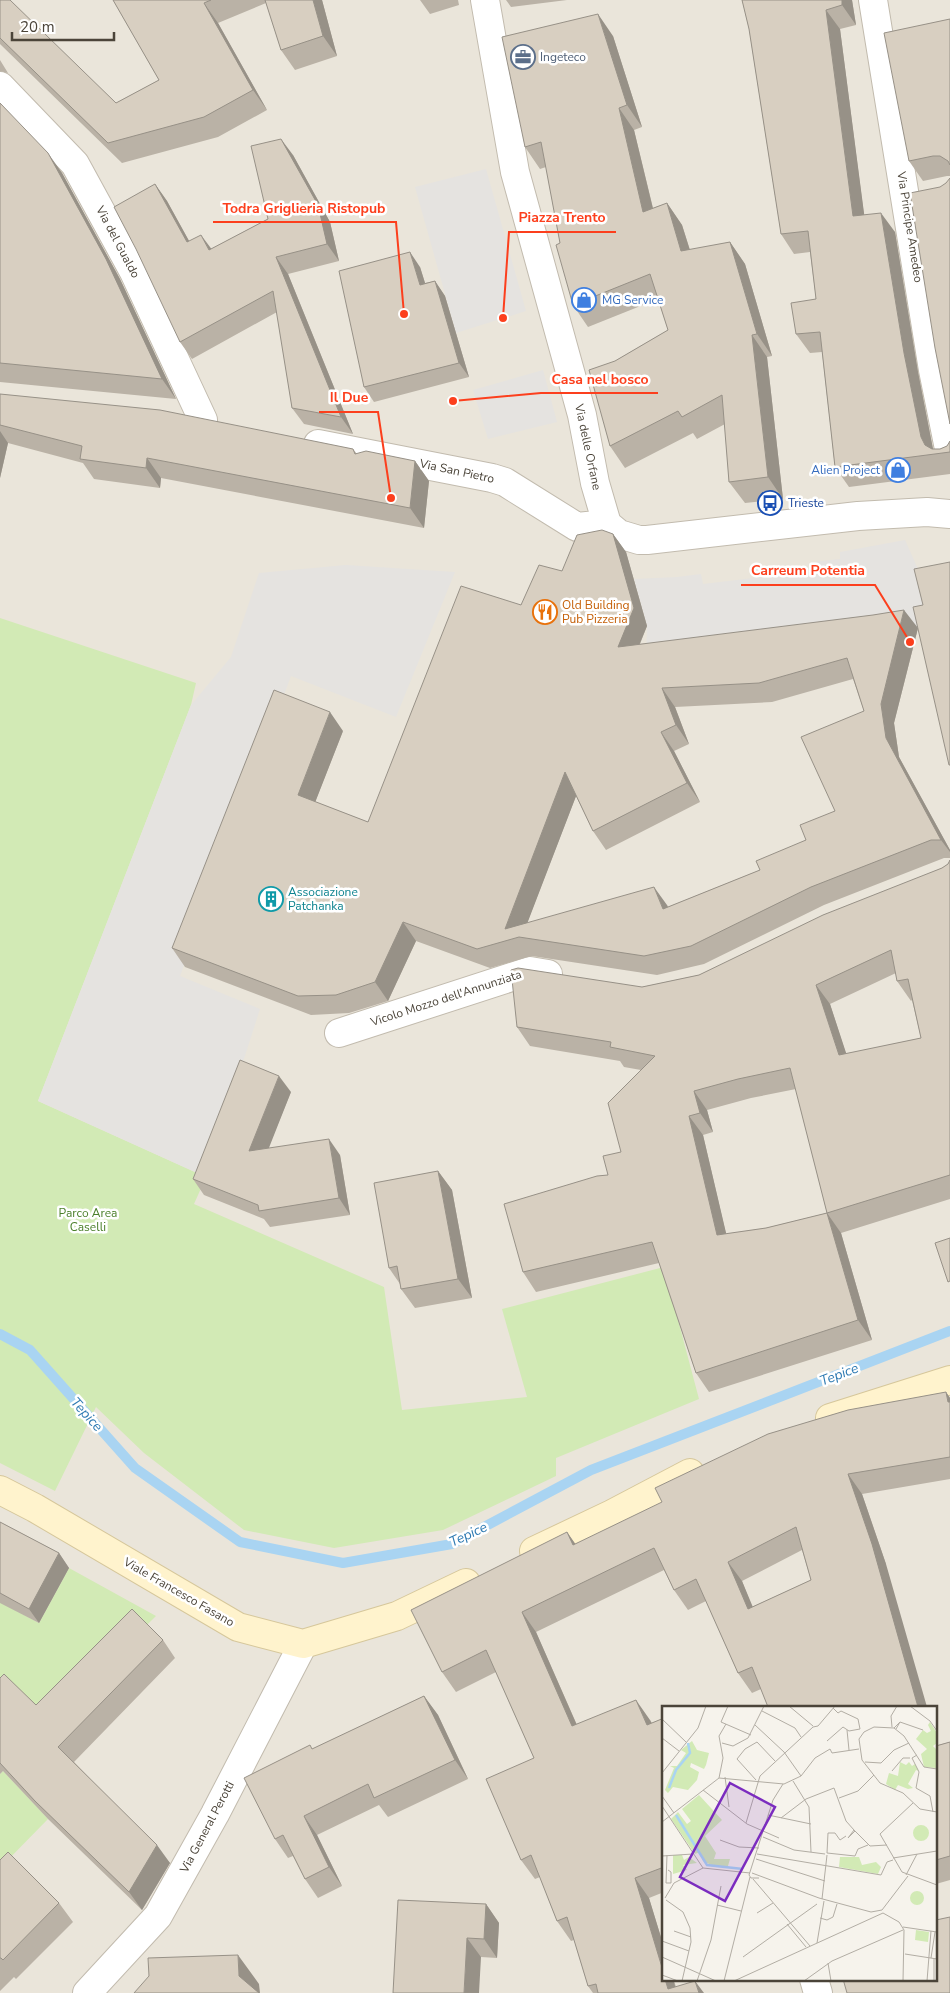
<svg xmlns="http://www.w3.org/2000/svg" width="950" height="1993" font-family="'Nunito Sans',sans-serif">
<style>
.residential{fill:#eae5da;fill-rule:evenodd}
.green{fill:#d2eab5}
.parking{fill:#e5e3e0}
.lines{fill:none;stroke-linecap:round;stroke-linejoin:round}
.stream{stroke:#a9d4f2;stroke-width:10}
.street-casing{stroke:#c2bbae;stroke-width:30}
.secondary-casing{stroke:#d6c79b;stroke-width:30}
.street{stroke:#fff;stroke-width:28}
.secondary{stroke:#fff3cd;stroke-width:28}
.wall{fill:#bab2a6;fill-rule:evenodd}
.shaded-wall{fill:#979187}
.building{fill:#d8cfc1;stroke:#979187;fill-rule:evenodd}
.labels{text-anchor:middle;stroke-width:5;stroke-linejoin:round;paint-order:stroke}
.service-label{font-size:12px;fill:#4e5e75;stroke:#fff;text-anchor:start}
.street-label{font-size:12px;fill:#4b4439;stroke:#fff}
.shop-label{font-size:12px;fill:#366cbe;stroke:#fff;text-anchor:start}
.transit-label{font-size:12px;fill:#164399;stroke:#fff;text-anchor:start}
.food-label{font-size:12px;fill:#c56008;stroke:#fff;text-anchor:start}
.culture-label{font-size:12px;fill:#0d838f;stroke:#fff;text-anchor:start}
.park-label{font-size:12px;fill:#4a7f2a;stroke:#fff}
.water-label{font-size:14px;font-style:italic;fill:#2e7ab2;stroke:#fff}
.inset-river{fill:none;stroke:#a9d4f2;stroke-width:2.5}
.inset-road{fill:none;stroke:#b2ada4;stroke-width:1}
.view{fill:#7b2cbf;fill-opacity:0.15;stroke:#7b2cbf;stroke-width:2.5}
.inset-edge{fill:none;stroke:#4b4439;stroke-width:2.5}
.leader{fill:none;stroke:#fc3f1d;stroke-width:2}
.callout-dot{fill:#fc3f1d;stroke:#fff;stroke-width:2}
.callout-label{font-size:14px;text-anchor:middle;font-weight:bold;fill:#fc3f1d;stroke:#fff;stroke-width:5;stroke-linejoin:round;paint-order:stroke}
</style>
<rect width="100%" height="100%" fill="#f6f3ec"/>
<path class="residential" d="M0 0H950V1993H0ZM664 1707H936V1979H664Z"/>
<path class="green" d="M0 618 196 683 191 705 38 1101 206 1177 194 1204 384 1287 402 1410 527 1397 502 1309 664 1267 699 1399 556 1458V1476L443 1530 334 1548 244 1530 144 1453 96 1407 55 1491 0 1463Z
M69 1568 156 1616 48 1723 0 1710V1602L39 1623Z
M3 1771 48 1819 0 1868V1774Z"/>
<path class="parking" d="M486 169 526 311 456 333 415 187Z
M543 370 557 422 488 439 473 390Z
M905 540 929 594 937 625 886 634 646 663 647 626 634 579 677 577 701 574 703 584 813 571 812 562 840 559V552Z
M346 565 455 572 396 717 291 676 180 976 260 1009 206 1177 38 1101 191 705 231 657 259 573Z"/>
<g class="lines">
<path class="stream" d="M0 1334 30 1350 135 1468 240 1542 343 1563 452 1544 591 1470 950 1331"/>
<defs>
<path id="street" d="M485 0 515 172 582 415 595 483 607 524 619 534 639 540H647L858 516 927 512 950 514
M873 0 933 370 950 454
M0 86 75 164 134 272 203 420
M318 444 492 478 505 482 577 527 607 524
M339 1033 530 971 548 974
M814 1979 818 1993
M87 1993 158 1916 215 1814 303 1644"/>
<path id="secondary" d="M830 1418 950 1380
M0 1490 35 1508 238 1627 303 1644 397 1616 466 1583
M534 1551 612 1514 690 1473"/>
</defs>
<use href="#street" class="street-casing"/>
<use href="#secondary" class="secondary-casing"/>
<use href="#street" class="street"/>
<use href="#secondary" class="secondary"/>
</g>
<path class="wall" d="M0 0 116 103 159 80 113 0H322L337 56 295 70 281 50 266 3 218 23 267 110 218 137 122 163 0 44Z
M420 0H458L459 5 430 14Z
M506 0H567L511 7Z
M742 0H852L856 25 840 29 864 215 895 232 918 372 933 449H940L947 446 950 441V474L849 487 835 467 822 352 810 353 796 334 816 299 810 252 794 254 781 234 749 29Z
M950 19V176H947L923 181 909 161Z
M613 36 642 127 634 130 653 208 667 203 682 225 690 250 730 242 745 264 772 356 767 357 783 499 745 503 729 482 725 424 697 439 693 433 625 468 610 446 615 361 668 330 658 299 588 327 573 305 560 243 546 167 540 169 525 147Z
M0 60 8 73 0 71Z
M0 103 62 173 120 279 176 399 0 382Z
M293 155 330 222 339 261 288 274 353 434 304 424 292 408 277 312 192 359 180 342 155 184 167 201 189 241 211 249 268 219Z
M420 267 425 283 435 281 445 296 469 377 374 402 364 387Z
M0 394 353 449 357 454 415 461 429 481 424 528 161 478 160 488 94 479 83 463 8 443 0 478Z
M613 534 626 552 647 626 640 644 918 628 894 723 899 757 950 850V858H944L824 905 704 964 657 975 532 956 490 968 416 941 388 1001 349 1013 311 1015 185 967 172 948 343 731 315 802 368 822 521 605 562 571ZM853 679 864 711 835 811 806 840 760 870 668 907 667 905 527 923 576 796 593 831 606 850 700 802 674 751 689 744 675 707 772 702Z
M950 860V1199L841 1233 872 1340 709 1392 696 1373 659 1263 536 1292 523 1272 608 1175 621 1152 641 1070 624 1067 620 1061 530 1046 517 1027 642 987 699 975 942 868 948 864ZM896 973 897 981 911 1001 912 1000 921 1038 846 1054 830 1004ZM796 1089 827 1213 766 1228 726 1234 703 1135 713 1132 707 1110 751 1098Z
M291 1092 268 1148 340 1155 350 1215 270 1227 264 1219 204 1195 193 1179Z
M438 1171 452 1190 472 1298 415 1308 401 1289 400 1284 389 1268Z
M946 1392 950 1398V1479L862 1494 886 1564 761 1689 752 1693 738 1673 706 1601 688 1610 674 1590 664 1570 536 1632 577 1725 650 1720 652 1723 664 1718V1892L649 1898 676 1987 704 1993H593L588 1986 574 1940 571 1941 557 1921 540 1877 535 1879 521 1860 534 1758 496 1672 456 1692 442 1672 567 1532 575 1544ZM802 1550 811 1580 752 1607 742 1581Z
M0 1522 59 1553 69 1568 39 1623 0 1603Z
M163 1640 175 1658 74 1762 170 1863 142 1910 48 1819 3 1771 0 1774V1678L36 1705Z
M424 1696 438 1715 468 1779 388 1817 379 1805 317 1835 342 1886 318 1898 305 1879 293 1856 288 1858 275 1839 313 1749Z
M936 1741 938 1745 950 1742V1880L936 1884Z
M0 1860 59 1903 73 1922 16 1979 14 1977 0 1991Z
M486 1904 499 1923 497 1958 481 1957 393 1993Z"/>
<path class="shaded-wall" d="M313 0H322L337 56 323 36Z
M842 0H852L856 25 842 5Z
M204 3 218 23 267 110 253 90Z
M826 10 840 29 867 236 853 216Z
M598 14 613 36 642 127 627 105Z
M619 108 634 130 659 234 643 212Z
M281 139 293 155 330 222 339 261 327 244Z
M48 153 62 173 120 279 176 399 162 379Z
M155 184 167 201 199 259 187 242Z
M667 203 682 225 697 273 681 251Z
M881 213 895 232 918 372 934 454 925 445 921 437 904 353Z
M201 235 213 251 209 250Z
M730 242 745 264 772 356 757 334Z
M410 252 420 267 430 299 420 285Z
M276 257 288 274 353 434 341 417Z
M435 281 445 296 469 377 459 363Z
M752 335 767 357 783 499 768 477Z
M0 431 8 443 0 478Z
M147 458 161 478 160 488 146 468Z
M415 461 429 481 424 528 410 508Z
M613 534 626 552 647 626 631 665 618 647Z
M904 610 918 628 894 723 899 757 950 850V852L941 840 886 738 881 704Z
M662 688 675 707 689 744 676 725Z
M330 712 343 731 311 813 298 795Z
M661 732 674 751 700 802 687 783Z
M565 772 578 791 522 937 505 929Z
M654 887 667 905 676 928 663 909Z
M403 922 416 941 388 1001 375 982Z
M816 985 830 1004 853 1074 839 1055Z
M279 1076 291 1092 261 1168 249 1151Z
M694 1091 707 1110 713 1132 700 1113Z
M689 1116 703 1135 731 1254 717 1235Z
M329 1139 340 1155 350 1215 339 1198Z
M438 1171 452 1190 472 1298 458 1279Z
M827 1213 841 1233 872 1340 858 1320Z
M946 1392 950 1398V1406L948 1402Z
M848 1474 862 1494 886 1564 927 1707H918Z
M567 1532 581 1552 573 1545Z
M59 1553 69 1568 39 1623 29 1609Z
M728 1562 742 1581 762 1629 748 1609Z
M522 1612 536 1632 586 1746 572 1726Z
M424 1696 438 1715 468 1779 455 1760Z
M636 1700 650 1720 661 1745 647 1725Z
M304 1816 317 1835 342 1886 329 1867Z
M157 1845 170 1863 142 1910 129 1892Z
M635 1878 649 1898 664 1947V1974Z
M486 1904 499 1923 497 1958 484 1939Z
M467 1938 481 1957 479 1993H464Z
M238 1955 259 1984 260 1993H251L239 1976Z
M665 1979H673L677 1993 668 1989Z
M695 1981 704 1993H699Z"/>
<path class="building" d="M0 0H10L116 103 159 80 113 0H211L204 3 253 90 204 117 108 143 0 38Z
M265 0H313L323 36 281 50Z
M742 0H842V5L826 10 853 216 881 213 904 353 921 437 925 445 932 449H940L947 446 950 441V452L835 467 820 332 796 334 791 303 816 299 808 231 781 234 749 29Z
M598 14 627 105 619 108 643 212 667 203 681 251 730 242 757 334 752 335 768 477 729 482 722 395 682 417 678 411 610 446 589 370 615 361 668 330 650 274 573 305 556 245 560 243 541 142 525 147 502 37Z
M950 19V165L948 161 940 156H933L909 161 884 33Z
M0 103 48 153 106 259 162 379 0 363Z
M281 139 318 205 327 244 276 257 341 417 292 408 273 291 180 342 136 249 114 207 155 184 187 242 201 235 209 250 268 219 251 146Z
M950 178V424L935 348 910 193 940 187 946 183Z
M410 252 420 285 435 281 459 363 364 387 339 271Z
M0 394 160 410 353 449 355 454 366 451 415 461 410 508 147 458 146 468 80 459 82 446 0 425Z
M602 530 613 534 634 608 618 647 873 615 904 610 881 704 886 738 941 840H931L811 887 691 946 644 956 519 937 477 949 403 922 375 982 336 995 298 996 172 948 274 690 330 712 298 795 368 822 461 586 521 605 539 565 562 571 577 535ZM847 658 864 711 801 737 835 811 800 825 806 840 756 861 760 870 663 909 654 887 505 929 565 772 593 831 687 783 661 732 676 725 662 688 759 683Z
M950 562V765H949L913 607 923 605 914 569Z
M950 860V1175L827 1213 858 1320 696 1373 652 1242 523 1272 504 1204 597 1176 608 1175 603 1156 621 1152 608 1103 655 1056 610 1047 611 1042 517 1027 511 970 518 968 642 987 699 975 823 915 942 868 948 864ZM891 950 897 981 908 979 921 1038 839 1055 816 985ZM790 1068 827 1213 766 1228 717 1235 689 1116 700 1113 694 1091 738 1079Z
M240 1060 279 1076 249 1151 329 1139 339 1198 259 1211 258 1205 193 1179Z
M438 1171 458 1279 401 1289 397 1266 389 1268 374 1183Z
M950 1238V1281L948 1282 935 1243Z
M946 1392 948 1402H950V1457L848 1474 872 1544 918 1707H768L752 1667 738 1673 696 1579 674 1590 654 1548 522 1612 572 1726 636 1700 647 1725 664 1718V1867L635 1878 664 1974V1979H665L668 1989 695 1981 699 1993H598L596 1984 588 1986 567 1917 557 1921 531 1855 521 1860 486 1779 534 1758 486 1650 442 1672 411 1610 567 1532 573 1545 662 1502 655 1488 768 1434 848 1410ZM796 1527 811 1580 748 1609 728 1562Z
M0 1522 59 1553 29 1609 0 1593Z
M132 1609 163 1640 58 1747 157 1845 129 1892 35 1801 0 1763V1678L4 1674 36 1705Z
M424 1696 455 1760 374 1798 368 1784 304 1816 329 1867 305 1879 283 1835 275 1839 244 1778 310 1745 312 1749Z
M950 1742V1856L936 1860V1746Z
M8 1852 59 1903 3 1960 1 1958H0V1860Z
M398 1900 486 1904 484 1939 467 1938 464 1993H393Z
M950 1917V1993H847L843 1979H936V1920Z
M238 1955 239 1976 259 1993H134L149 1976 148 1958Z"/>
<defs>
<symbol id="office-ring" viewBox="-11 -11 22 22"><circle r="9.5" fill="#fff" stroke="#5c6f8a" stroke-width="1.5"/><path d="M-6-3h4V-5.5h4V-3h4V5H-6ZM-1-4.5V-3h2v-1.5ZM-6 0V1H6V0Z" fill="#5c6f8a"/></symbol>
<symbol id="shop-ring" viewBox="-11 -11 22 22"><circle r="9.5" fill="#fff" stroke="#3f7fe0" stroke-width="1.5"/><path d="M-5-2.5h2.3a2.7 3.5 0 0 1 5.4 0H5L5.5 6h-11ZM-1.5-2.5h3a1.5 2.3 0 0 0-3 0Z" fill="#3f7fe0"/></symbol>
<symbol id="bus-ring" viewBox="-11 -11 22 22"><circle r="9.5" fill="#fff" stroke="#1a4fb4" stroke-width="1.5"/><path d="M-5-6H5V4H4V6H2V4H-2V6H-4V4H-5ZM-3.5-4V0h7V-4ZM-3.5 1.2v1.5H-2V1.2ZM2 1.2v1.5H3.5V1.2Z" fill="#1a4fb4"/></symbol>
<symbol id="restaurant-ring" viewBox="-11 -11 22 22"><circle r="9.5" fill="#fff" stroke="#e8710a" stroke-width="1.5"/><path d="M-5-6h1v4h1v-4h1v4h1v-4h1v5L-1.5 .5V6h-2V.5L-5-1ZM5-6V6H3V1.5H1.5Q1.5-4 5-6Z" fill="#e8710a"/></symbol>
<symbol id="building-ring" viewBox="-11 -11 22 22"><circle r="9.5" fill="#fff" stroke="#0f9aa8" stroke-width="1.5"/><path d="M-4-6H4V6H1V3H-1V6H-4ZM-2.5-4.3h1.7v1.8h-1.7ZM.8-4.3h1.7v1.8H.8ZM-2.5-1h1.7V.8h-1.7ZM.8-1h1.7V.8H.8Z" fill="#0f9aa8"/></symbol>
</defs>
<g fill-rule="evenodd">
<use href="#office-ring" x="509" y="43" width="28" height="28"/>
<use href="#shop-ring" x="570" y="286" width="28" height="28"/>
<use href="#shop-ring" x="884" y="456" width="28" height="28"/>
<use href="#bus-ring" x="756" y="489" width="28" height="28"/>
<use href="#restaurant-ring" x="531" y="598" width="28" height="28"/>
<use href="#building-ring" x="257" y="885" width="28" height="28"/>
</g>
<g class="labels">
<g class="service-label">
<text x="540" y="61">Ingeteco</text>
</g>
<g class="street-label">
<text transform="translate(910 227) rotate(81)" y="4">Via Principe Amedeo</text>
<text transform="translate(118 242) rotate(62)" y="4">Via del Gualdo</text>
<text transform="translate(588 447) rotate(78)" y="4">Via delle Orfane</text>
<text transform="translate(457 471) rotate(12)" y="4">Via San Pietro</text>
<text transform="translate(446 998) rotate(-18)" y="4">Vicolo Mozzo dell'Annunziata</text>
<text transform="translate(179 1592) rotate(30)" y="4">Viale Francesco Fasano</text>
<text transform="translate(207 1827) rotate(-62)" y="4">Via General Perotti</text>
</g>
<g class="shop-label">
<text x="602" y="304">MG Service</text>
<text x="880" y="474" text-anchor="end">Alien Project</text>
</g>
<g class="transit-label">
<text x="788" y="507">Trieste</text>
</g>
<g class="food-label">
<text x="562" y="609">Old Building<tspan x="562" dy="14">Pub Pizzeria</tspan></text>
</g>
<g class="culture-label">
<text x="288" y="896">Associazione<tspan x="288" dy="14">Patchanka</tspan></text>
</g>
<g class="park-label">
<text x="88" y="1217">Parco Area<tspan x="88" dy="14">Caselli</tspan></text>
</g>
<g class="water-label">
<text transform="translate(839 1374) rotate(-21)" y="5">Tepice</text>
<text transform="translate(87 1414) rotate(48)" y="5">Tepice</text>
<text transform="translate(468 1534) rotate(-25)" y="5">Tepice</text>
</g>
</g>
<g transform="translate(662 1706)">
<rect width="275" height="275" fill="#f6f3ec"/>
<path d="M268 16 275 27V37L271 40 275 44 274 62 262 61 259 48 265 43 254 33 261 24 265 27 269 25 266 19ZM30 35 35 44 47 47 44 59 42 63 29 57 28 61 37 66 35 74 26 84 11 81 6 87 3 84 12 62 8 60H15L24 47 19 44ZM238 56 244 59 247 56 250 60 253 58 257 65 254 64 246 78 251 82 246 83 236 79 233 84 224 78 227 67 236 70ZM37 89 60 114 43 130 54 147 52 153H68L66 160H51L41 155 38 146 33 148 9 113 16 106 25 118 29 115 20 103ZM251 127a8 8 0 1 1 16 0a8 8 0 1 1-16 0ZM11 149H20L22 154 30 149 27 151 35 157 21 159 25 164 11 168ZM178 151H197L200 159 214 156 219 161 216 168 177 161ZM248 192a7 7 0 1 1 14 0a7 7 0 1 1-14 0ZM254 224 267 226 266 236 253 234Z" fill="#d2eab5"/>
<path class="inset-river" d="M7 82 14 64 28 47 26 37M14 109 45 159 81 163"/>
<path class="inset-road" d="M66 0 59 16 89 29M127 0 151 20M248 0 268 15 275 25M100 5 133 22 139 31M0 13 24 36M238 16 261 24M93 19 122 46 139 70M151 21 156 20 173 0M230 21 229 10 235 0M232 22 238 16 234 23M185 24 187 44M0 32 17 45M165 35 181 21 187 25 198 23 196 13 179 5 176 7 171 2M60 37 71 40 86 32 102 0M255 49 250 52 257 66 254 82 268 90 271 106M203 56 219 57 232 44 247 37M275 63 262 61 242 30 232 22 212 21 202 26 197 33 200 54 218 77 241 87 258 103 275 106M230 65 241 52H248M0 67 36 22 44 0M63 71 67 101M57 72 61 52 57 30 64 18M94 74 75 53 83 43 95 36 113 55M131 75 147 101 149 146M41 84 85 118 117 132M0 90 12 107M177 92 196 85 212 69M251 97 218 128 240 166 275 179M0 100 41 162 88 167M106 109 149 118M119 112 144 93 172 82 184 115 192 124 208 140 225 139M0 116 57 72 122 78 139 70 153 52 168 43 170 47 197 43M84 117 98 70 151 21M192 124 186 132 193 125M166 127H173L178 134 184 130M101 131 132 144 163 148M58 134 77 141 97 142M165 147 193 150 196 143 206 139M165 147 166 127M95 148 219 169 225 156 231 154M5 149 4 177H9V166L6 164M0 150 31 148M231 152 275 145M94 153 163 175M90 167 157 192 209 206 220 204 246 170M244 169 255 148M97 172H89L87 169 111 94 121 78M91 173 148 240M3 192 12 177 41 162M160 193 165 149M4 194 21 206 28 222 29 236 20 275M55 199 79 205M95 207 111 197M221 207 237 216 242 224 241 275M158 212 165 214 171 211 175 198M125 218 144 241M241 221 275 226M12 225 29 231M0 235 27 245M155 237 162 195M243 248 275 253M0 251 54 275M81 251 155 198M269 252 273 226M272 252V275M166 257 169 275M0 269 16 275M35 275 49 234 59 180M62 275 88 171M72 275 221 207M142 275 170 255 241 224M265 275 269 225"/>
<path class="view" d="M68 77 113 101 63 195 18 171Z"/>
<rect width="275" height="275" class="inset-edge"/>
</g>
<path class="leader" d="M404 314L396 222H213M503 318L509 232H616M453 401L541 393H658M391 498L378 412H319M910 642L875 585H741"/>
<g class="callout-dot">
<circle cx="404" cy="314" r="5"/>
<circle cx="503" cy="318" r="5"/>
<circle cx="453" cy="401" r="5"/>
<circle cx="391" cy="498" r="5"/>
<circle cx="910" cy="642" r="5"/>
</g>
<g class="callout-label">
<text x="304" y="213">Todra Griglieria Ristopub</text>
<text x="562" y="222">Piazza Trento</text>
<text x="600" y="384">Casa nel bosco</text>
<text x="349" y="402">Il Due</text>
<text x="808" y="575">Carreum Potentia</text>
</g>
<path d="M12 32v8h102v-8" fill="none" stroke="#4b4439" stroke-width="2.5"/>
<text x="20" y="32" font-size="15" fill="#4b4439" stroke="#ffffff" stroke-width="4" paint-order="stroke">20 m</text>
</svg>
